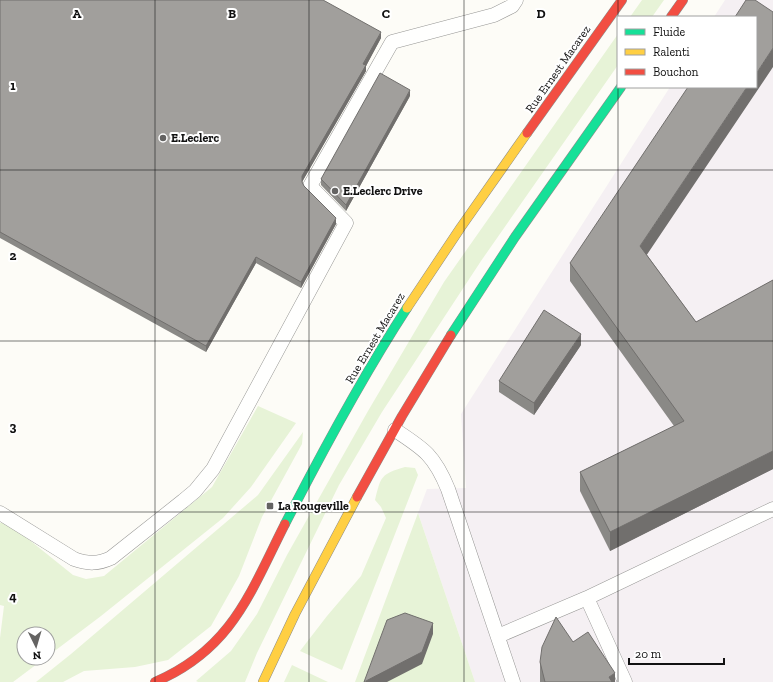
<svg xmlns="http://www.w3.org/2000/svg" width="773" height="682" font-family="'Zilla Slab',serif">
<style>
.industrial{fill:#f5f0f3}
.green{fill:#e7f3d7}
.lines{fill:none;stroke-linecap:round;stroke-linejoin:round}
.lane-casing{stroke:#979795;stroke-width:15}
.fast-casing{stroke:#8e8d8b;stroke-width:10}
.slow-casing{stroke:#8e8d8b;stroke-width:10}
.jam-casing{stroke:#8e8d8b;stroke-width:10}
.lane{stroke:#fffffe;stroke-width:14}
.fast{stroke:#16e098;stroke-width:9}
.slow{stroke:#ffcf43;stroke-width:9}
.jam{stroke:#f24e42;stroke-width:9}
.wall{fill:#8a8986}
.shaded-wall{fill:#716f6d}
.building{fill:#a19f9c;stroke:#716f6d}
.grid{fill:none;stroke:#111;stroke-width:1;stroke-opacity:0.55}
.poi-dot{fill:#646362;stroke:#fff;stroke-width:1.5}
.labels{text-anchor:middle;stroke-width:4;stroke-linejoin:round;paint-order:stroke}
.street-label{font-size:12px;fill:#111;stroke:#fff}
.poi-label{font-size:12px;font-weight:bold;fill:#111;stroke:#fff;text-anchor:start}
.grid-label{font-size:13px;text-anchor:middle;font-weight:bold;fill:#111;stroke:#fff;stroke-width:4;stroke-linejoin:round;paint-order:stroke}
</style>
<rect width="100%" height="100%" fill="#fdfcf7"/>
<path class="industrial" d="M725 0H773V682H475L418 513 427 489 466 488 461 414 670 87H756V17H714Z"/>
<path class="green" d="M642 0H664L652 17H630Z
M618 34V65L481 261 382 412 339 485 257 653 245 682H198L196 681 231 651 257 614 287 555 368 411 444 282Z
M258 406 296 423 251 487 223 518 101 616 48 656V634H24V658H45L13 682H0V638L4 606 0 605V523L7 522 73 575 86 579 104 576 212 487Z
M303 432 302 444 262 517 239 576 211 626 168 660 135 667 84 671 63 682H36L71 654 258 495Z
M405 467 415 468 418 475 342 670 300 651 327 616 361 576 386 518 381 507 375 500C381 476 381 474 405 467Z
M418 513 475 682H355Z
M292 665 328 682H284Z"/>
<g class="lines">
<defs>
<path id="lane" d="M395 430C424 449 434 455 448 489L513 682
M0 513 74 559C88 564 98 564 111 558L183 501 195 491 213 469 346 223 310 186 392 42 494 15 512 6 516 0
M587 598 625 682
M498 636 587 598 773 509"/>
<path id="fast" d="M451 335 515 237 621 87
M285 524C323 450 362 377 407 308"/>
<path id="slow" d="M407 308 461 227 527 133
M263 682 295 614 357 497"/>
<path id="jam" d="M671 17 683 0
M527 133 622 0
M357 497 402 416 451 335
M155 682C232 649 250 593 285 524"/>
</defs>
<use href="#lane" class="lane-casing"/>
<use href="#fast" class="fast-casing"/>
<use href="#slow" class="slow-casing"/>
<use href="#jam" class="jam-casing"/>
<use href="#lane" class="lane"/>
<use href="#fast" class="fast"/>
<use href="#slow" class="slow"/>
<use href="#jam" class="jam"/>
</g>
<path class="wall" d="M0 0 381 38 366 66V71L302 182 304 186 336 224 301 288 256 263 206 352 0 238Z
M410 96 346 211 321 185V179Z
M647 255 696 322 773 280V469L610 551 580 491V472L674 426 570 281V263Z
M581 345 534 415 499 392V381Z
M573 642 615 682H540V662Z"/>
<path class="shaded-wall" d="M381 32V38L366 66V71L302 182V188V176Z
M773 48V67L640 265V246L747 87H756V74Z
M410 90V96L346 211V205Z
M336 218V224L301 288V282Z
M256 257V263L206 352V346Z
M581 334V345L534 415V403Z
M773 451V469L610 551V532Z
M433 623V634L422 664 387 682H365Z
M615 673V682H609V677Z"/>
<path class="building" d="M0 0H323L381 32 363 64 366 65 302 176V182L304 186 336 218 301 282 256 257 206 346 0 232Z
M746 0H755L773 12V48L756 74V17H735Z
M380 73 410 90 346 205 321 179Z
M688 87H747L640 246 696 322 773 280V451L610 532 580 472 684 421 570 263Z
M544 310 581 334 534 403 499 381Z
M405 613 433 623 422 652 364 682 387 620Z
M556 617 573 642 588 632 615 673 609 677 612 682H545L540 662 542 647Z"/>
<path class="grid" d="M155 0V682M309 0V682M464 0V682M618 0V17M618 87V682M0 170H773M0 341H773M0 512H773"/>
<g class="poi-dot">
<circle cx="163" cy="138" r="4"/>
<circle cx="335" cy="191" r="4"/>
<rect x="266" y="502" width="8" height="8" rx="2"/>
</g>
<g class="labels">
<g class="street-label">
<text transform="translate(558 69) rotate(-55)" y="4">Rue Ernest Macarez</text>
<text transform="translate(375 338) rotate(-59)" y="4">Rue Ernest Macarez</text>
</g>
<g class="poi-label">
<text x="171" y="142">E.Leclerc</text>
<text x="343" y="195">E.Leclerc Drive</text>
<text x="278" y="510">La Rougeville</text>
</g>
</g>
<g class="grid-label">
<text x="77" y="18">A</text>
<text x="232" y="18">B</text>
<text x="386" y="18">C</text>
<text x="541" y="18">D</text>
<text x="13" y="90">1</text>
<text x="13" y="260">2</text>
<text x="13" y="431">3</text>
<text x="13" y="601">4</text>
</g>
<rect x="617" y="16" width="140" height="72" fill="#ffffff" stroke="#a0a0a0"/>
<rect x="625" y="29" width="20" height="6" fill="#16e098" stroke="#a0a0a0"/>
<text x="653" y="36" font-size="12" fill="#111111">Fluide</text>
<rect x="625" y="49" width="20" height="6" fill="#ffcf43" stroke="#a0a0a0"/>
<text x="653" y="56" font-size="12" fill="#111111">Ralenti</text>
<rect x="625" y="69" width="20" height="6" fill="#f24e42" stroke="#a0a0a0"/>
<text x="653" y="76" font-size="12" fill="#111111">Bouchon</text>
<g transform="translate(36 646) rotate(175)"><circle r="19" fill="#ffffff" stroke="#a0a0a0"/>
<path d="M0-3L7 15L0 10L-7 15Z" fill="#646362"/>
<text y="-6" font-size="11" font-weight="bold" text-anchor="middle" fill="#111111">N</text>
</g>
<path d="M629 658v6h95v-6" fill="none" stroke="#111111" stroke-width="2"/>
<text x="635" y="658" font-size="12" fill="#111111" stroke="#ffffff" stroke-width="3" paint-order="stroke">20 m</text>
</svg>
